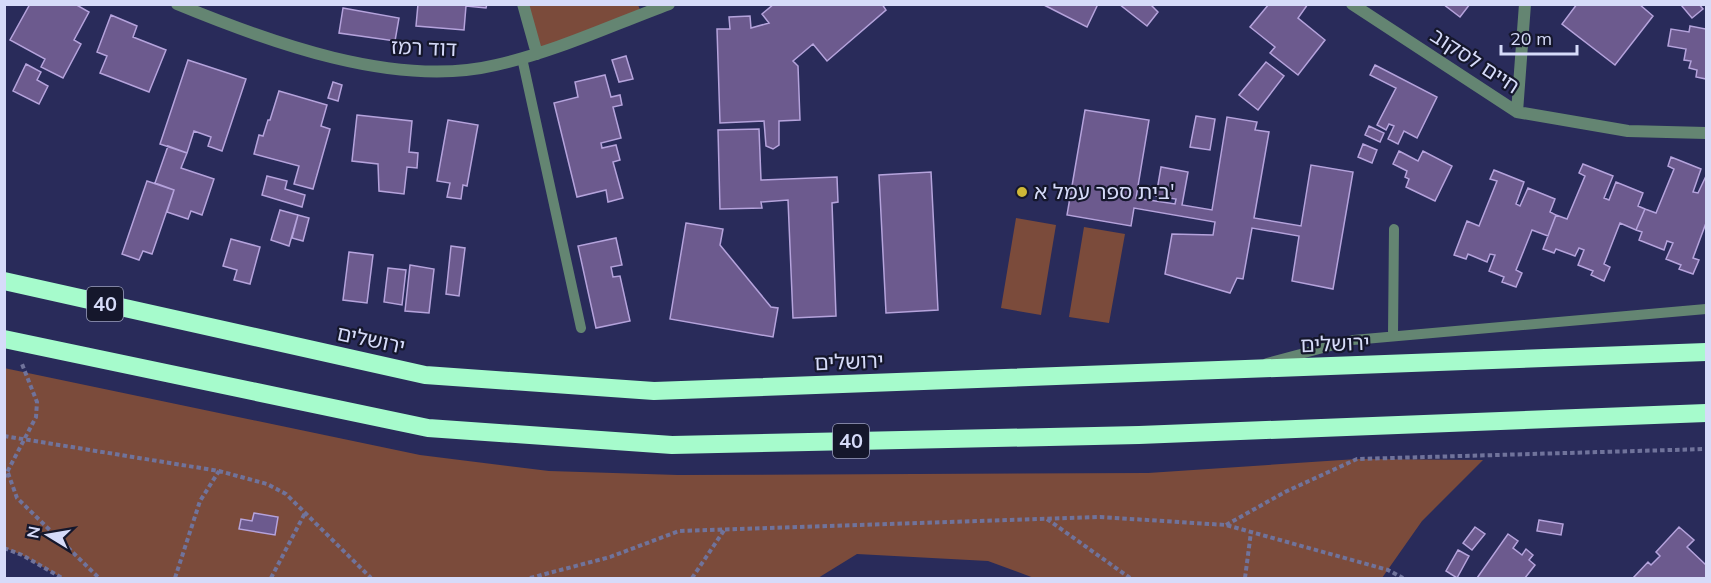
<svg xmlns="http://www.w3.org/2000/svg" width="1711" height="583" font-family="Mulish,'Noto Sans Hebrew',sans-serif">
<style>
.green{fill:#7b4b3b}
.building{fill:#6c5a8e;stroke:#b5a3dc;stroke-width:1.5}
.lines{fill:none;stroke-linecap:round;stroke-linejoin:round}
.path{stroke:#70739b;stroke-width:4;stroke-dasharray:4.5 3;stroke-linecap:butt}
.lane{stroke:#648572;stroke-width:10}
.street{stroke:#648572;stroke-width:12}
.highway{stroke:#a6fbcc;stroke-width:18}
.poi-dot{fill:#cfb837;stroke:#15172c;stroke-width:2}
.labels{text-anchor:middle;stroke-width:4.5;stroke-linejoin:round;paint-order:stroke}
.shield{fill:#15172c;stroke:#9ca0bc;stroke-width:1.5}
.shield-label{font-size:20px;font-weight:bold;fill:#d6dbf9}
.street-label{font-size:21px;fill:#d6dbf9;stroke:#15172c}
.poi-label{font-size:21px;fill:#d6dbf9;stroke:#15172c;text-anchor:start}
</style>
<rect width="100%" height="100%" fill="#292b5a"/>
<path class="green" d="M523 5H638L642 14 537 54Z
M1016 218 1056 225 1041 315 1001 308Z
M1084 227 1125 234 1109 323 1069 317Z
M4 368 420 455 549 471 678 475 1148 473 1357 459 1483 460 1422 521 1382 578H1034L988 561 857 554 818 578H62L22 555 5 548Z"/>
<path class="building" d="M30 4H75L89 12 74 40 81 44 63 78 41 67 45 59 10 40Z
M418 4H487L486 8 466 6 464 30 416 26Z
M774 4H882L886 10 827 61 813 44 793 61 798 66 800 120 779 121V145L773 149 766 146 764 121 720 123 717 29H730L729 17 750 16 751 28 769 23 762 14Z
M1042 4H1098L1087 27Z
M1119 4H1150L1158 12 1147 26Z
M1269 4H1308L1298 18 1325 40 1298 75 1270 53 1275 47 1250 27Z
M1443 4H1470L1460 17Z
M1577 4H1639L1653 16 1615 65 1562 24Z
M1699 4 1703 9 1692 18 1681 5Z
M343 8 399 18 395 41 339 33Z
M111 15 137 26 133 37 166 50 149 92 100 73 107 56 97 52Z
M1690 26 1706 29V79L1696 77 1697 70 1689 68 1691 61 1684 60 1686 49 1668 46 1671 29 1689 32Z
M626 56 633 79 619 82 612 60Z
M188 60 246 79 222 151 208 146 211 137 194 131 187 153 160 144Z
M1266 62 1284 76 1258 110 1239 95Z
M26 64 41 72 37 80 48 86 39 104 13 91Z
M1375 65 1437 97 1417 138 1404 131 1398 144 1388 139 1394 126 1389 124 1386 130 1377 125 1396 88 1370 75Z
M605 75 611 97 620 95 622 105 613 107 621 138 601 143 602 148 616 145 620 160 613 162 623 198 608 202 606 190 577 197 554 103 578 97 575 82Z
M333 82 342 85 338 101 328 98Z
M279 91 327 105 321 126 330 129 313 189 294 184 299 166 254 154 259 135 263 136 268 120H270Z
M1085 110 1149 120 1136 198 1175 204 1176 199 1156 196 1161 167 1188 172 1182 205 1212 210 1227 117 1257 122 1255 130 1269 132 1254 218 1301 226 1311 165 1353 172 1333 289 1292 281 1299 236 1252 228 1243 279 1237 278 1230 293 1165 274 1172 234 1213 235 1215 222 1134 208 1131 226 1067 215Z
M357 115 412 121 409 152 418 153 417 168 407 167 404 194 379 191 378 164 352 161Z
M1196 116 1215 119 1210 150 1190 147Z
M448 120 478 125 467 186 463 185 461 199 447 197 450 183 437 181Z
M1369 126 1384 133 1380 142 1365 135Z
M759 129 761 180 837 177 838 202 832 203 836 316 793 318 788 200 761 202 762 208 720 209 718 130Z
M1363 144 1377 150 1372 163 1358 157Z
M168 146 187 153 181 168 214 179 202 215 191 211 188 219 167 212 174 190 155 183Z
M1399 151 1418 161 1423 151 1452 166 1435 201 1406 187 1409 179 1405 177 1407 171 1393 164Z
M1671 157 1701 169 1693 192 1698 193 1706 176V223L1693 258 1699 260 1693 274 1679 269 1681 265 1666 259 1673 243 1667 241 1664 250 1639 240 1642 232 1636 230 1645 209 1656 213 1674 169 1668 166Z
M1583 164 1613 176 1604 198 1609 200 1616 182 1643 193 1638 206 1645 209 1636 230 1620 223 1604 264 1610 267 1604 281 1591 275 1593 271 1578 265 1584 250 1579 248 1575 256 1556 249 1554 253 1543 249 1556 215 1567 219 1585 176 1579 173Z
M1494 170 1524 182 1516 204 1520 206 1528 188 1555 199 1550 212 1556 215 1548 236 1532 230 1516 270 1522 273 1516 287 1502 282 1504 277 1489 271 1495 255 1490 254 1487 262 1468 254 1466 259 1454 255 1467 221 1479 226 1497 181 1490 179Z
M931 172 938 310 886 313 879 175Z
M267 176 287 181 285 189 305 195 302 207 262 195Z
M147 181 174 190 152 254 143 251 139 260 122 254Z
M280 210 298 215 289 246 271 240Z
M298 215 309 218 303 241 292 238Z
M686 223 723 229 720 245 771 307 778 308 773 337 670 319Z
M616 238 622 265 611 267 613 277 620 276 630 321 596 328 578 246Z
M231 239 260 247 250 284 234 280 237 270 223 266Z
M451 246 465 248 459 296 446 294Z
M349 252 373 255 367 303 343 300Z
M410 265 434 269 429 313 405 311Z
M388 268 406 270 402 305 384 302Z
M254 513 278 517 275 535 239 529 241 519 252 521Z
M1539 520 1563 524 1561 535 1537 531Z
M1475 527 1485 534 1472 550 1463 543Z
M1679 527 1694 540 1687 547 1706 565V578H1633L1648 562 1651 565 1660 556 1656 552Z
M1508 534 1518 541 1513 548 1522 555 1526 549 1533 555 1529 560 1535 565 1525 578H1477Z
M1458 550 1469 556 1457 578 1446 571Z"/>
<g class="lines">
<path class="path" d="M4 436 219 471 267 484 286 494 371 578
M8 473 17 498 99 578
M4 478 36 417 37 402 22 364
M1047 519 1130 578
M1226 525 1285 492 1357 459 1706 449
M4 548 22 555 62 578
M175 578 200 501 219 471
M271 578 305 513
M530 578 610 557 679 531 1100 517 1226 525 1388 570 1403 578
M692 578 725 529
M1245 578 1251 532"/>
<path class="lane" d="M522 58 581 328
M1393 335 1394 229
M1267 363 1353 340 1706 309"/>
<path class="street" d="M177 4C269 42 396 89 496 65 555 52 612 25 669 4
M523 4 537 54
M1352 4 1517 112 1628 131 1706 133
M1517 112 1525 4"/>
<path class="highway" d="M4 281 425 375 654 391 1706 352
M4 339 428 428 672 445 1139 435 1706 413"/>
</g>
<circle class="poi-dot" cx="1022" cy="192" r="6"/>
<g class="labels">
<g class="shield">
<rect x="87" y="287" width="36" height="34" rx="4.5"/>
<rect x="833" y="424" width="36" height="34" rx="4.5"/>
</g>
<g class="shield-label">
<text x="105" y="311">40</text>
<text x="851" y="448">40</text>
</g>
<g class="street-label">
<text transform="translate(424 48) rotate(2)" y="7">דוד רמז</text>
<text transform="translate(1475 61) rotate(33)" y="7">חיים לסקוב</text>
<text transform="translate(371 340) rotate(12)" y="7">ירושלים</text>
<text transform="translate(1335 344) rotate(-2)" y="7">ירושלים</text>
<text transform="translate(849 362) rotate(-2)" y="7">ירושלים</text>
</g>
<g class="poi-label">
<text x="1034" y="199">בית ספר עמל א'</text>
</g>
</g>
<rect width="1711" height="583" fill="none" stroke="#d6dbf9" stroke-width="12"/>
<g transform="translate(48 535) rotate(281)" stroke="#15172c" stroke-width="4.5" paint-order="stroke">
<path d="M0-4.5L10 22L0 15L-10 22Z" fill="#d6dbf9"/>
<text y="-9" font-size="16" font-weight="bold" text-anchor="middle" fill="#d6dbf9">N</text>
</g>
<path d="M1501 45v9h76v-9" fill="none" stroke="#d6dbf9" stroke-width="3"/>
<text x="1510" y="45" font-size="18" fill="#d6dbf9" stroke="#15172c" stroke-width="4.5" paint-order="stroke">20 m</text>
</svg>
